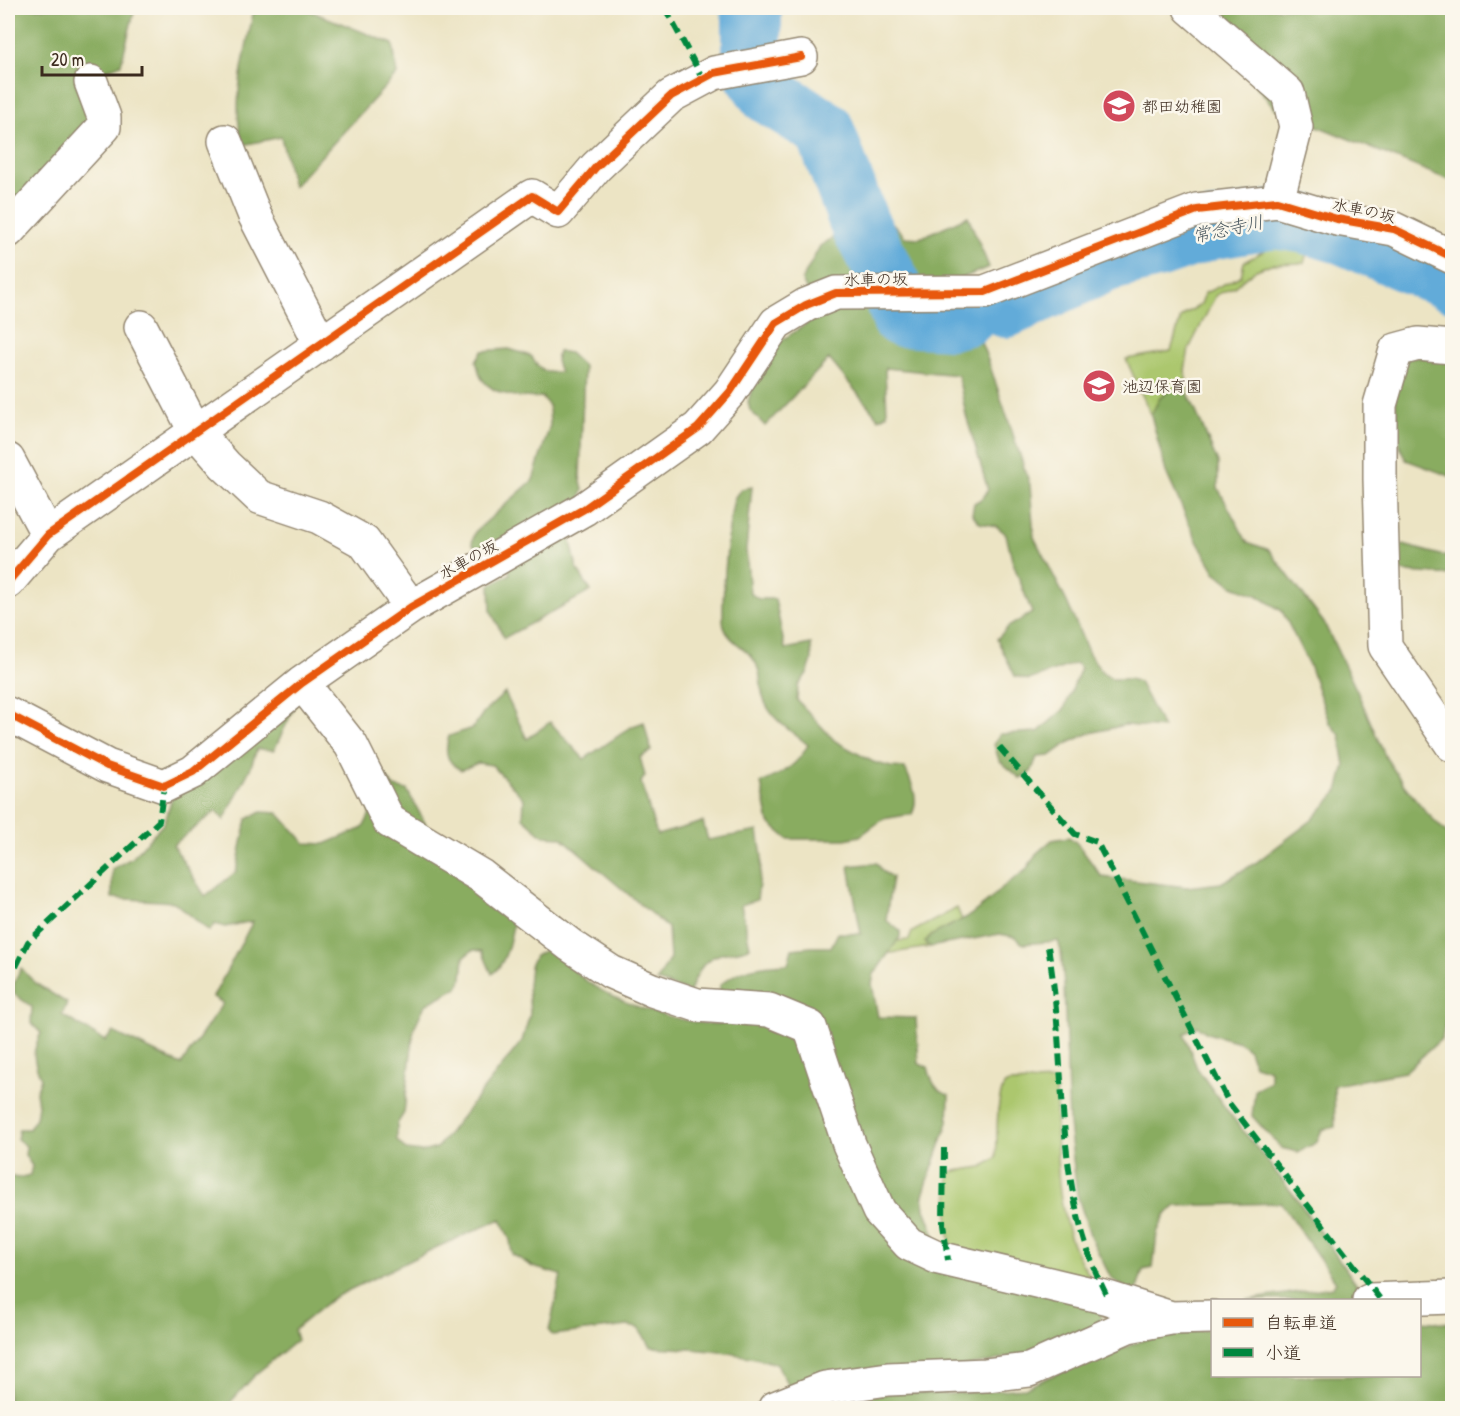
<svg xmlns="http://www.w3.org/2000/svg" width="1460" height="1416" font-family="'Patrick Hand','Klee One',sans-serif">
<style>
.green{fill:#acc76e;stroke:#747846;stroke-width:1.5}
.forest{fill:#89ac61;stroke:#626b40;stroke-width:1.5}
.lines{fill:none;stroke-linecap:round;stroke-linejoin:round}
.river{stroke:#62abd9;stroke-width:60}
.minor-casing{stroke:#948771;stroke-width:36}
.minor{stroke:#fff;stroke-width:33}
.quiet{stroke:#00873e;stroke-width:6;stroke-dasharray:12 6;stroke-linecap:butt}
.cycleway-casing{stroke:#fbf7ec;stroke-width:11}
.cycleway{stroke:#e8590c;stroke-width:8}
.labels{text-anchor:middle;stroke-width:5;stroke-linejoin:round;paint-order:stroke}
.poi-label{font-size:16px;fill:#3b2a1e;stroke:#fbf7ec;text-anchor:start}
.street-label{font-size:16px;fill:#3b2a1e;stroke:#fbf7ec}
.water-label{font-size:18px;font-style:italic;fill:#49575f;stroke:#fbf7ec}
</style>
<rect width="100%" height="100%" fill="#fbf7ec"/>
<filter id="ink" filterUnits="userSpaceOnUse"><feTurbulence type="fractalNoise" baseFrequency=".0167" numOctaves="2"/><feDisplacementMap in="SourceGraphic" scale="12" xChannelSelector="R" yChannelSelector="G"/><feConvolveMatrix kernelMatrix="1 2 1 2 8 2 1 2 1" color-interpolation-filters="sRGB"/></filter>
<filter id="wash" filterUnits="userSpaceOnUse"><feTurbulence type="fractalNoise" baseFrequency=".008" numOctaves="4" result="noise"/><feDisplacementMap in="SourceGraphic" scale="24" xChannelSelector="R" yChannelSelector="G"/><feGaussianBlur stdDeviation="1.35" result="paint"/><feColorMatrix in="noise" values="0 0 0 0 0 0 0 0 0 0 0 0 0 0 0 0 0 1.4 0 .05"/><feComposite in="paint" operator="in"/></filter>
<g filter="url(#wash)">
<rect width="100%" height="100%" fill="#ece4c4"/>
<path class="green" d="M1277 230 1296 233 1311 239 1304 263 1271 264 1254 271 1234 287 1216 295 1189 349 1185 370 1188 393 1172 389 1160 398 1151 415 1126 359 1171 351 1181 317 1201 304 1205 293 1241 276 1244 262 1273 246Z
M957 908 962 920 930 936 925 942 930 947 886 954 896 941 909 940 912 932Z
M1056 1081C1057 1144 1051 1225 1092 1279L953 1257 948 1230 949 1172 982 1167 996 1158C998 1134 995 1106 1004 1085L1009 1083Z"/>
<path class="forest" d="M8 8H135L121 64 76 83 94 126 8 217Z
M246 8H303L393 44 397 74 293 187 281 137 243 145C230 104 246 51 254 9Z
M1189 8H1452L1451 181 1276 109Z
M879 208 905 237 920 238 968 216 989 267 957 280 989 363 1030 485 1034 537 1067 602 1089 654 1102 672 1113 679H1130L1139 682 1163 728 1125 725 1090 733 1068 743 1050 756 1037 757 1031 772 1020 778 999 760 994 744 1000 734 1038 732 1064 709 1081 668 1076 663 1029 680 1015 676 997 639 1008 627 1032 613 1012 560 1006 534 996 526 980 523 972 514 974 503 983 498 988 490 966 415 958 375 885 368 887 414 879 419 829 359 765 426 750 410 748 402 757 372 778 343 818 316 802 280 820 246Z
M1365 236 1452 267V289L1366 242Z
M509 349 531 356C540 370 543 374 560 372L556 361 558 351 569 353 584 367 580 477 583 490 569 532 577 569 591 591 504 638 491 611 490 585 510 574 508 564 483 556 472 543 475 532 533 480 550 425 549 406 542 397C523 399 494 396 482 379 479 375 478 366 476 361L482 351Z
M1452 355V477L1406 460 1400 447 1394 385 1408 358Z
M1172 389 1188 393 1218 463V488L1247 542 1269 550 1324 623 1357 691 1386 758 1404 785 1427 813 1452 838V990L1442 1038 1405 1072 1334 1085 1335 1127 1322 1130 1316 1143 1298 1152 1281 1148 1252 1116 1255 1090 1270 1081V1070L1254 1065 1249 1050 1239 1042 1207 1033 1197 1026 1184 1034 1197 1068 1226 1109 1297 1199 1357 1285 1358 1293 1312 1300H1247L1332 1287 1336 1282 1281 1203 1176 1206 1165 1215 1157 1233 1153 1268 1143 1270 1135 1295 1111 1278 1091 1238 1077 1194 1069 1124 1064 985 1061 951 1058 941 1023 944 1015 937 1000 934 930 947 925 942 930 936 969 916 991 899 999 890 1026 870 1037 853 1052 840 1069 837 1077 843 1102 877 1187 887 1221 883 1254 864 1312 820 1338 791 1345 766 1340 735 1329 722 1310 667 1282 611 1257 595 1233 586 1215 572 1197 541 1166 472 1151 415 1160 398Z
M752 487 746 550 750 593 759 599H775L785 649 811 644 812 660 808 672 798 686 797 700 835 741 873 762 891 767 905 768C911 782 920 799 912 814L883 819 860 836 845 839H788L769 823 761 783C782 774 797 766 808 745 793 732 772 721 764 700 759 686 763 671 752 657 744 647 728 640 724 627 720 613 729 516 734 500 735 495 739 492 742 489Z
M1403 545 1452 558V575L1405 572 1394 567 1396 549Z
M505 693 527 739 550 722 584 759 633 726 644 722 651 751 640 757 645 776 641 782 657 835 703 822 708 840 758 831 762 857 757 900 741 905 750 947C739 953 729 951 718 955 702 960 695 977 690 992L657 981 670 958 668 928 561 837 544 836 523 818 524 799 492 765 478 763 461 770C446 762 444 752 449 736L473 728 483 713Z
M297 702 274 750 257 749 250 769 224 820 216 811 173 845 205 896 236 872 247 819 261 812 278 813 305 843 325 844 363 828 370 814 367 753 394 787 407 790 430 832 514 921C510 939 507 963 492 974L482 951 473 950 464 957 462 978 458 987 425 1005 414 1028 404 1113 397 1124V1140L406 1150 422 1152 437 1148 522 1041 530 1014 528 985 530 966 535 956 549 948C563 959 576 975 591 984 621 1004 691 1028 727 1023L720 997V985C742 966 759 966 788 964L792 949 811 947H831L838 933 861 934 849 866 877 863 883 872 892 877 886 920 900 931V937L874 974 872 984 878 1017 916 1018 919 1064 928 1067C931 1080 935 1091 949 1095L948 1122 923 1195 925 1209 935 1235 934 1267 1096 1305 1102 1316 1095 1334 986 1363 792 1393 777 1364C736 1351 695 1349 651 1347L638 1328 628 1326 552 1335 549 1331 561 1275 533 1267 512 1254 510 1240 501 1219 435 1248 333 1298 294 1330 297 1340 257 1373 225 1408H117L67 1399 64 1408H8V1176L18 1178 30 1175 32 1166 25 1155 26 1146 17 1139 19 1129H29L36 1118 38 1105 36 1092 41 1078C32 1059 32 1051 41 1033L31 1023 32 1007 14 994V984L21 968 35 983 67 1003 62 1015 105 1041 113 1032 181 1065 223 1003 213 997 253 921 225 927 215 924 209 931 174 902 112 898V869L132 858 164 823 174 792Z
M1420 1321 1452 1323V1408H855L852 1398 895 1392 949 1394 1025 1388 1063 1371 1147 1339 1212 1329V1376H1420Z"/>
<g class="lines">
<path class="river" d="M750 8 752 13V70L768 94 824 129 860 225 888 278 901 317 951 320 967 316
M1006 308 1107 262 1160 248 1211 230 1275 219 1302 223 1344 235 1452 282"/>
</g>
</g>
<g filter="url(#ink)">
<g class="lines">
<defs>
<path id="minor" d="M1190 8 1288 93 1296 127 1277 201
M225 141 255 216 321 344
M8 231 104 127V117L91 82
M141 327 195 431 225 465 259 497 319 517 364 542 411 607
M1452 347 1418 344 1396 350 1380 405V479L1385 646 1452 745
M8 460 48 535
M8 582 48 535 532 196 558 212 596 167 671 96 714 73 801 57
M302 683 351 745 389 821 481 876 570 945 611 972 652 990 697 1005 769 1010 810 1027 849 1144 879 1211 909 1244 939 1258 1108 1298 1171 1318
M8 714 107 766 164 786 193 772 302 683 411 607 584 509 698 428 730 392 776 323 806 305 836 293 985 292 1197 210 1277 201 1337 219 1394 229 1452 257
M1369 1300 1452 1297
M775 1408 825 1388 888 1379 986 1375 1029 1370 1128 1326 1171 1318 1212 1317"/>
</defs>
<use href="#minor" class="minor-casing"/>
<use href="#minor" class="minor"/>
<path class="quiet" d="M665 8 703 79
M999 747 1075 834 1097 842 1229 1103 1380 1299
M1048 947C1069 1066 1050 1186 1108 1298
M8 983 28 942 159 821 164 786
M944 1148 943 1224 948 1260"/>
<defs>
<path id="cycleway" d="M8 582 48 535 532 196 558 212 596 167 671 96 714 73 801 57
M8 714 107 766 164 786 193 772 302 683 411 607 584 509 698 428 730 392 776 323 806 305 836 293 985 292 1197 210 1277 201 1337 219 1394 229 1452 257"/>
</defs>
<use href="#cycleway" class="cycleway-casing"/>
<use href="#cycleway" class="cycleway"/>
</g>
</g>
<defs>
<symbol id="school-disc" viewBox="-11 -11 22 22"><circle r="9.5" fill="#d1495b" stroke="#fbf7ec"/><path d="M0-5L7-2L0 1L-7-2ZM-4 1L0 2.5L4 1V4Q0 6-4 4Z" fill="#fff"/></symbol>
</defs>
<g fill-rule="evenodd">
<use href="#school-disc" x="1100" y="87" width="38" height="38"/>
<use href="#school-disc" x="1080" y="367" width="38" height="38"/>
</g>
<g class="labels">
<g class="poi-label">
<text x="1142" y="112">都田幼稚園</text>
<text x="1122" y="392">池辺保育園</text>
</g>
<g class="street-label">
<text transform="translate(1364 210) rotate(12)" y="6">水車の坂</text>
<text transform="translate(876 279) rotate(-1)" y="6">水車の坂</text>
<text transform="translate(468 559) rotate(-29)" y="6">水車の坂</text>
</g>
<g class="water-label">
<text transform="translate(1228 229) rotate(-12)" y="6">常念寺川</text>
</g>
</g>
<rect width="1460" height="1416" fill="none" stroke="#fbf7ec" stroke-width="30"/>
<rect x="1211" y="1299" width="210" height="78" fill="#fbf7ec" stroke="#aea59a" stroke-width="1.5"/>
<rect x="1223" y="1318" width="30" height="9" fill="#e8590c" stroke="#aea59a" stroke-width="1.5"/>
<text x="1265" y="1329" font-size="18" fill="#3b2a1e">自転車道</text>
<rect x="1223" y="1348" width="30" height="9" fill="#00873e" stroke="#aea59a" stroke-width="1.5"/>
<text x="1265" y="1359" font-size="18" fill="#3b2a1e">小道</text>
<path d="M42 66v9h100v-9" fill="none" stroke="#3b2a1e" stroke-width="3"/>
<text x="51" y="66" font-size="18" fill="#3b2a1e" stroke="#fbf7ec" stroke-width="4.5" paint-order="stroke">20 m</text>
</svg>
